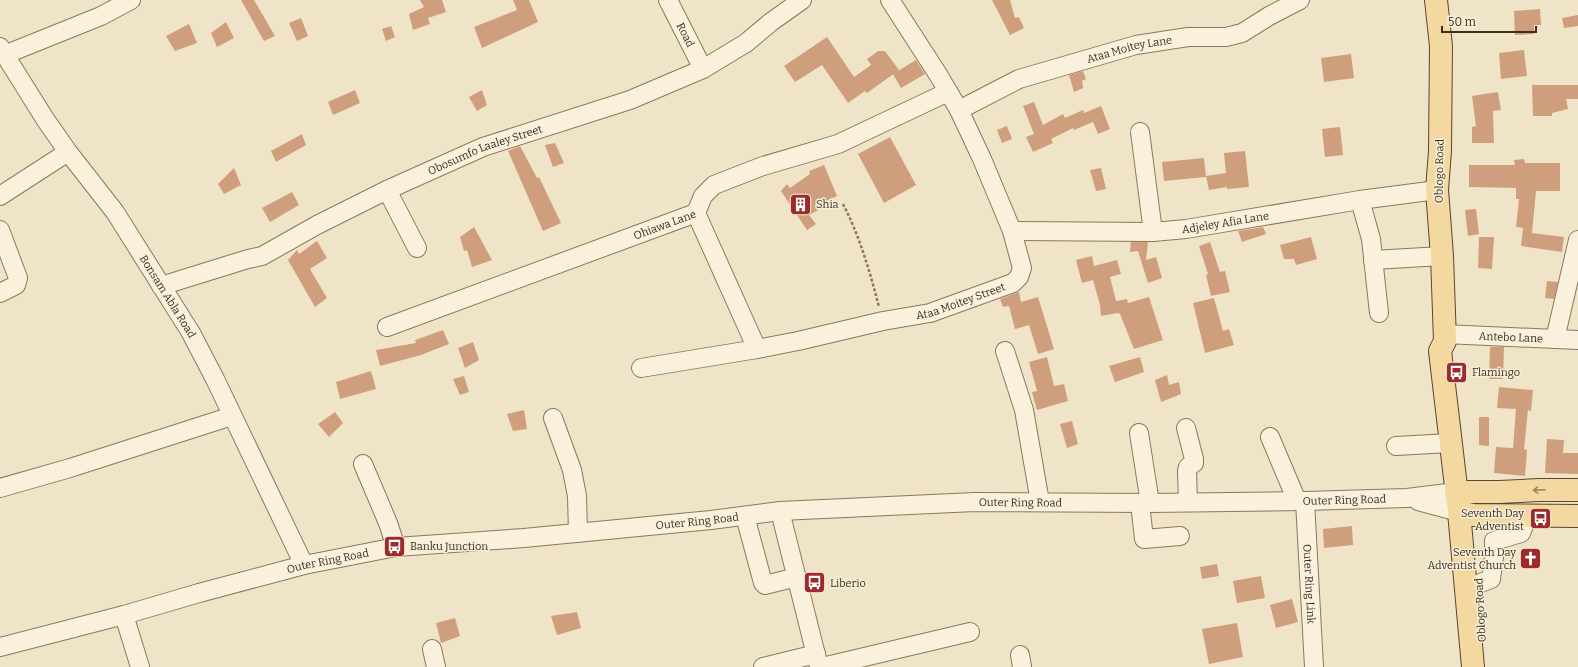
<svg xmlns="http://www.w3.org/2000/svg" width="1578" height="667" font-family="Bitter,serif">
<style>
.building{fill:#cf9f7d}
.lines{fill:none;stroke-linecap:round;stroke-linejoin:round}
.minor-casing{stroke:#8d765c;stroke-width:20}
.major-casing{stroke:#5b4430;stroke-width:24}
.path{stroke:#8d765c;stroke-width:2.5;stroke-dasharray:3 2;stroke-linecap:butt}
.minor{stroke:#faf1dc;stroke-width:18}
.major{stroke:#f3d9a0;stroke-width:22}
.oneway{stroke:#988460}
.labels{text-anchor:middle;stroke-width:3;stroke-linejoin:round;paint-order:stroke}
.street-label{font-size:11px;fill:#3d2e20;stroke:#f7eed8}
.poi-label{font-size:11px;fill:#3d2e20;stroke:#f7eed8;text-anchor:start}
</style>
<rect width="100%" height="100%" fill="#f0e4c8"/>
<path class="building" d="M241 0H254L275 36 264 41Z
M420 0H442L446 12 428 18 430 24 413 30 409 14 424 7Z
M513 0H529L538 22 482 48 474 27 517 10Z
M992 0H1010L1015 18 1019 17 1024 28 1010 35Z
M1540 9 1541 25H1534V34L1515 35 1514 11Z
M1578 15V26L1564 28 1562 18Z
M301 18 308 36 297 41 289 23Z
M226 22 234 38 217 47 211 33Z
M189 24 197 43 175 51 166 36Z
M391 26 395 37 386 41 382 29Z
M827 37 854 77 871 65 867 59 878 51H885L899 70 867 93 865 91 848 103 822 65 795 82 784 66Z
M1524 50 1527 76 1501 79 1499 53Z
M1351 54 1354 78 1324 82 1321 58Z
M916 60 925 74 901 88 893 74Z
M1083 71 1086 79 1082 81 1083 88 1074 92 1069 75Z
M1532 85H1578V99H1566L1568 109 1552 113V116H1533Z
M355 90 360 103 333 115 328 102Z
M482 90 487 105 477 111 469 97Z
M1498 92 1501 110 1493 111 1494 143H1472V127L1476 126 1472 96Z
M1034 102 1043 125 1063 114 1065 118 1083 110 1084 113 1101 106 1110 129 1098 134 1093 122 1074 130 1073 128 1051 139 1053 143 1033 152 1026 137 1034 134 1023 106Z
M1007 126 1012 139 1002 143 997 130Z
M1340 127 1343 155 1325 157 1322 129Z
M302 134 306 145 276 162 271 151Z
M890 137 916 185 884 203 858 154Z
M555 143 564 163 553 167 545 145Z
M520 146 537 178 539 177 561 223 543 231 508 151Z
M1245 151 1249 187 1227 189V187L1209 190 1206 176 1226 173 1224 153Z
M1204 158 1206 177 1164 181 1162 162Z
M1524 159 1525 163H1560V191H1536L1532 233 1564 237 1562 252 1521 246 1523 228 1516 227 1519 199H1516V188L1469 187V165H1515L1514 160Z
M824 165 837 196 815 206 818 210 809 215 816 224 807 230 781 191 787 184 790 188 810 174 809 171Z
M234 168 241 185 224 194 218 184Z
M1101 168 1106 189 1096 191 1090 170Z
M292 192 299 205 270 222 262 208Z
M1476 209 1479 234 1468 236 1465 210Z
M474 227 492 260 472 267 467 250 464 251 460 237Z
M1263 227 1266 234 1242 242 1238 231Z
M1311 237 1317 259 1296 265 1294 259H1284L1280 245Z
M1479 237H1494L1492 269 1478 268Z
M317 241 327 258 310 269 327 298 315 307 288 260 297 250 299 254Z
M1131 242H1148L1146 260 1156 257 1162 278 1148 283 1138 251 1130 252Z
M1210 242 1220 272 1225 271 1230 292 1211 296 1206 275 1208 274 1199 246Z
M1092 256 1094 266 1117 260 1121 274 1110 277 1116 301 1127 299 1128 303 1149 297 1163 340 1134 349 1120 314 1118 313 1101 316 1100 305 1093 280 1082 283 1076 260Z
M1547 281 1558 282 1554 299 1545 298Z
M1019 292 1021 302 1038 297 1054 349 1038 354 1029 325 1015 329 1009 306 1003 307 1000 299Z
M1214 298 1223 331 1229 329 1234 345 1205 353 1193 303Z
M443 330 449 344 421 355 380 366 376 350 416 343 415 340Z
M473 342 479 360 465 368 458 348Z
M1490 347H1504L1503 379H1489Z
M1047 357 1054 386 1064 384 1068 401 1037 410 1032 392 1037 391 1029 362Z
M1140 357 1144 372 1115 382 1109 366Z
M371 371 376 389 340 399 336 382Z
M1167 375 1169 385 1179 382 1181 394 1161 402 1155 380Z
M464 376 469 392 460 395 453 379Z
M1499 387 1533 390 1531 411 1528 410 1524 449 1527 450 1525 476 1494 473 1496 447 1513 448 1516 409 1497 408Z
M524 410 527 429 513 431 507 414Z
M335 412 343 423 329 437 318 424Z
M1479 417H1489V446L1479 445Z
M1072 421 1078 444 1067 448 1060 424Z
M1547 439 1564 440 1563 453H1578V474L1545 473Z
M1352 526 1353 545 1324 548 1323 529Z
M1217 564 1219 576 1202 579 1200 567Z
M1261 576 1265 598 1237 603 1233 581Z
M1292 599 1298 622 1276 628 1270 605Z
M577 612 581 628 557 635 551 616Z
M455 618 460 636 441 643 436 623Z
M1237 623 1243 657 1209 664 1202 629Z"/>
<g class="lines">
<defs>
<g id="minor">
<path id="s1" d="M668 0 703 69"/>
<path id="s2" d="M0 47 45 119 68 152 115 212 191 333 215 379 304 565"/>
<path d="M4 55 101 16 131 0"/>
<path id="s3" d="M959 110 1019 79 1136 45 1188 37H1226L1242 33 1269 16 1300 0"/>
<path d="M1140 132 1153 232"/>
<path d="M387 190 417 248"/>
<path d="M0 196 68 152"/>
<path d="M1360 200 1371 239 1379 313"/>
<path d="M696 213 757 349"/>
<path d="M0 230 18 278 16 285 0 293"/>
<path id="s4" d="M1012 231 1153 232 1186 229 1360 200 1437 190"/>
<path d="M1373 260 1442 256"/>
<path id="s5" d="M161 286 248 259 262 256 317 225 387 190 483 147 630 100 703 69 746 43 771 22 802 0"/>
<path id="s6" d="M387 327 696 213 703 196 714 185 763 166 838 144 948 92"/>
<path id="s7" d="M1444 334 1578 340"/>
<path d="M1555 339 1578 240"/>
<path d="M1005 351 1024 410 1040 502"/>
<path id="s8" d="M641 368 757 349 798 341 883 321 930 313 1013 283 1019 277 1022 268 1012 231 982 159 959 110 939 76 890 0"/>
<path d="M553 418 572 470 577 496 578 533"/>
<path d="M1186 428 1194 459V463L1188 467 1187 471 1188 502"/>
<path d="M1139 433 1150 503"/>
<path d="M1270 437 1297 501"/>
<path d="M1396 446 1450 443"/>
<path d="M363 464 388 523 396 547"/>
<path d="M0 488 70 468 232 416"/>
<path id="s9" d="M1305 501 1314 667"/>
<path d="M1418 501 1459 512"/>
<path d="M1140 503 1144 539 1180 536"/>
<path d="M780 511 819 667"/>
<path d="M745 516 763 583 765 585 797 577"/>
<path d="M1478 584 1491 579 1494 557V541L1521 533 1528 516"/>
<path d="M124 615 140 667"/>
<path id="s10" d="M0 647 124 615 199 593 304 565 396 547 524 538 711 520 780 511 975 502 1150 503 1305 501 1407 498 1456 492"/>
<path d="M432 649 436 667"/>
<path d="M1020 655 1022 667"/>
<path d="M763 667 816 654"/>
<path d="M822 667 970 632"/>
</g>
<path id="major" d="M1436 0 1441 46 1440 151 1437 190 1442 256 1445 341 1440 351 1459 512 1473 667
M1456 492H1499L1539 490H1578
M1459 512 1473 515 1578 516"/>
</defs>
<use href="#minor" class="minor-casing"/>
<use href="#major" class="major-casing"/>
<path class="path" d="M843 204C860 237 870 272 879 307"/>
<use href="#minor" class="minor"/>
<use href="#major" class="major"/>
</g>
<defs><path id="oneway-shaft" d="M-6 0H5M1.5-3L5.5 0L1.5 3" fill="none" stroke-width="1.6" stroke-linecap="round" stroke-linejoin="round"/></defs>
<use class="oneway" href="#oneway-shaft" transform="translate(1539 490) rotate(178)"/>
<defs>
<symbol id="building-square" viewBox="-11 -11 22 22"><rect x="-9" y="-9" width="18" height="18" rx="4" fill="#9e2a2b" stroke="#f7eed8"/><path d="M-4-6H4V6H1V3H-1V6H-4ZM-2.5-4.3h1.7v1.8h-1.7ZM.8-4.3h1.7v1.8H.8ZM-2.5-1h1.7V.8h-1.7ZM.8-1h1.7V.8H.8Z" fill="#fff"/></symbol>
<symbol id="bus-square" viewBox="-11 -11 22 22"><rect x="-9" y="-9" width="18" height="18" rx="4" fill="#9e2a2b" stroke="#f7eed8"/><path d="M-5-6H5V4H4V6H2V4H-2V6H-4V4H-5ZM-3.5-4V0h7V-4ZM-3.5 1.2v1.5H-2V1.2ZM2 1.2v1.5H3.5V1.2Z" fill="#fff"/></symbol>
<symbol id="church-square" viewBox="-11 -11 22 22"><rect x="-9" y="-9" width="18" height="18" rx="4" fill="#9e2a2b" stroke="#f7eed8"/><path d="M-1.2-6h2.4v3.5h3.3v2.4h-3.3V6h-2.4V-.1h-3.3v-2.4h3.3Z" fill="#fff"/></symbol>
</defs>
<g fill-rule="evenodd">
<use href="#building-square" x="788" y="192" width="25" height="25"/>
<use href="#bus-square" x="1444" y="360" width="25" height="25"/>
<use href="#bus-square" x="1528" y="506" width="25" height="25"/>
<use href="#bus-square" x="382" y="534" width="25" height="25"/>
<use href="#church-square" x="1518" y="546" width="25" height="25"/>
<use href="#bus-square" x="802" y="570" width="25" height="25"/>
</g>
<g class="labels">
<g class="street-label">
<text dy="4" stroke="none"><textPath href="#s1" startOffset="39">Road</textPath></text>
<text dy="4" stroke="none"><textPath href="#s3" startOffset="182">Ataa Moitey Lane</textPath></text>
<text dy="4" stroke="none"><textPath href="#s5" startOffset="353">Obosumfo Laaley Street</textPath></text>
<text transform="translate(1439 171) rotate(-89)" y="4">Oblogo Road</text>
<text dy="4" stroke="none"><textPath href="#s4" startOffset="214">Adjeley Afia Lane</textPath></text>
<text dy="4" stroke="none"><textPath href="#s6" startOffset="296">Ohiawa Lane</textPath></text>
<text dy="4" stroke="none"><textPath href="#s2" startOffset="301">Bonsam Abla Road</textPath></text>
<text dy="4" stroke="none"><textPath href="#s8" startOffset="327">Ataa Moitey Street</textPath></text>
<text dy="4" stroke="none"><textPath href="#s7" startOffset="67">Antebo Lane</textPath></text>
<text dy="4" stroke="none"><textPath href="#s10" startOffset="1359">Outer Ring Road</textPath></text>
<text dy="4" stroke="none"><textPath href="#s10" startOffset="1035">Outer Ring Road</textPath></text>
<text dy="4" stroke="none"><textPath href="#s10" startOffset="711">Outer Ring Road</textPath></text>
<text dy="4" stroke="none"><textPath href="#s10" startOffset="339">Outer Ring Road</textPath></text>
<text dy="4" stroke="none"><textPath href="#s9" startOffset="83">Outer Ring Link</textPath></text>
<text transform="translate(1480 610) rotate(-93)" y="4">Oblogo Road</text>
</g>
<g class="poi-label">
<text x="816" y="208">Shia</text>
<text x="1472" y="376">Flamingo</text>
<text x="1524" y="517" text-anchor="end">Seventh Day<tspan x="1524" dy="13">Adventist</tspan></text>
<text x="410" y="550">Banku Junction</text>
<text x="1516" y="556" text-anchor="end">Seventh Day<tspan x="1516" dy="13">Adventist Church</tspan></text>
<text x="830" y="587">Liberio</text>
</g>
</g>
<path d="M1442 26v6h94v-6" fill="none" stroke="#3d2e20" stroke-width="2"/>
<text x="1448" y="26" font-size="12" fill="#3d2e20" stroke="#f7eed8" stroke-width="3" paint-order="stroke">50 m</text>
</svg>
